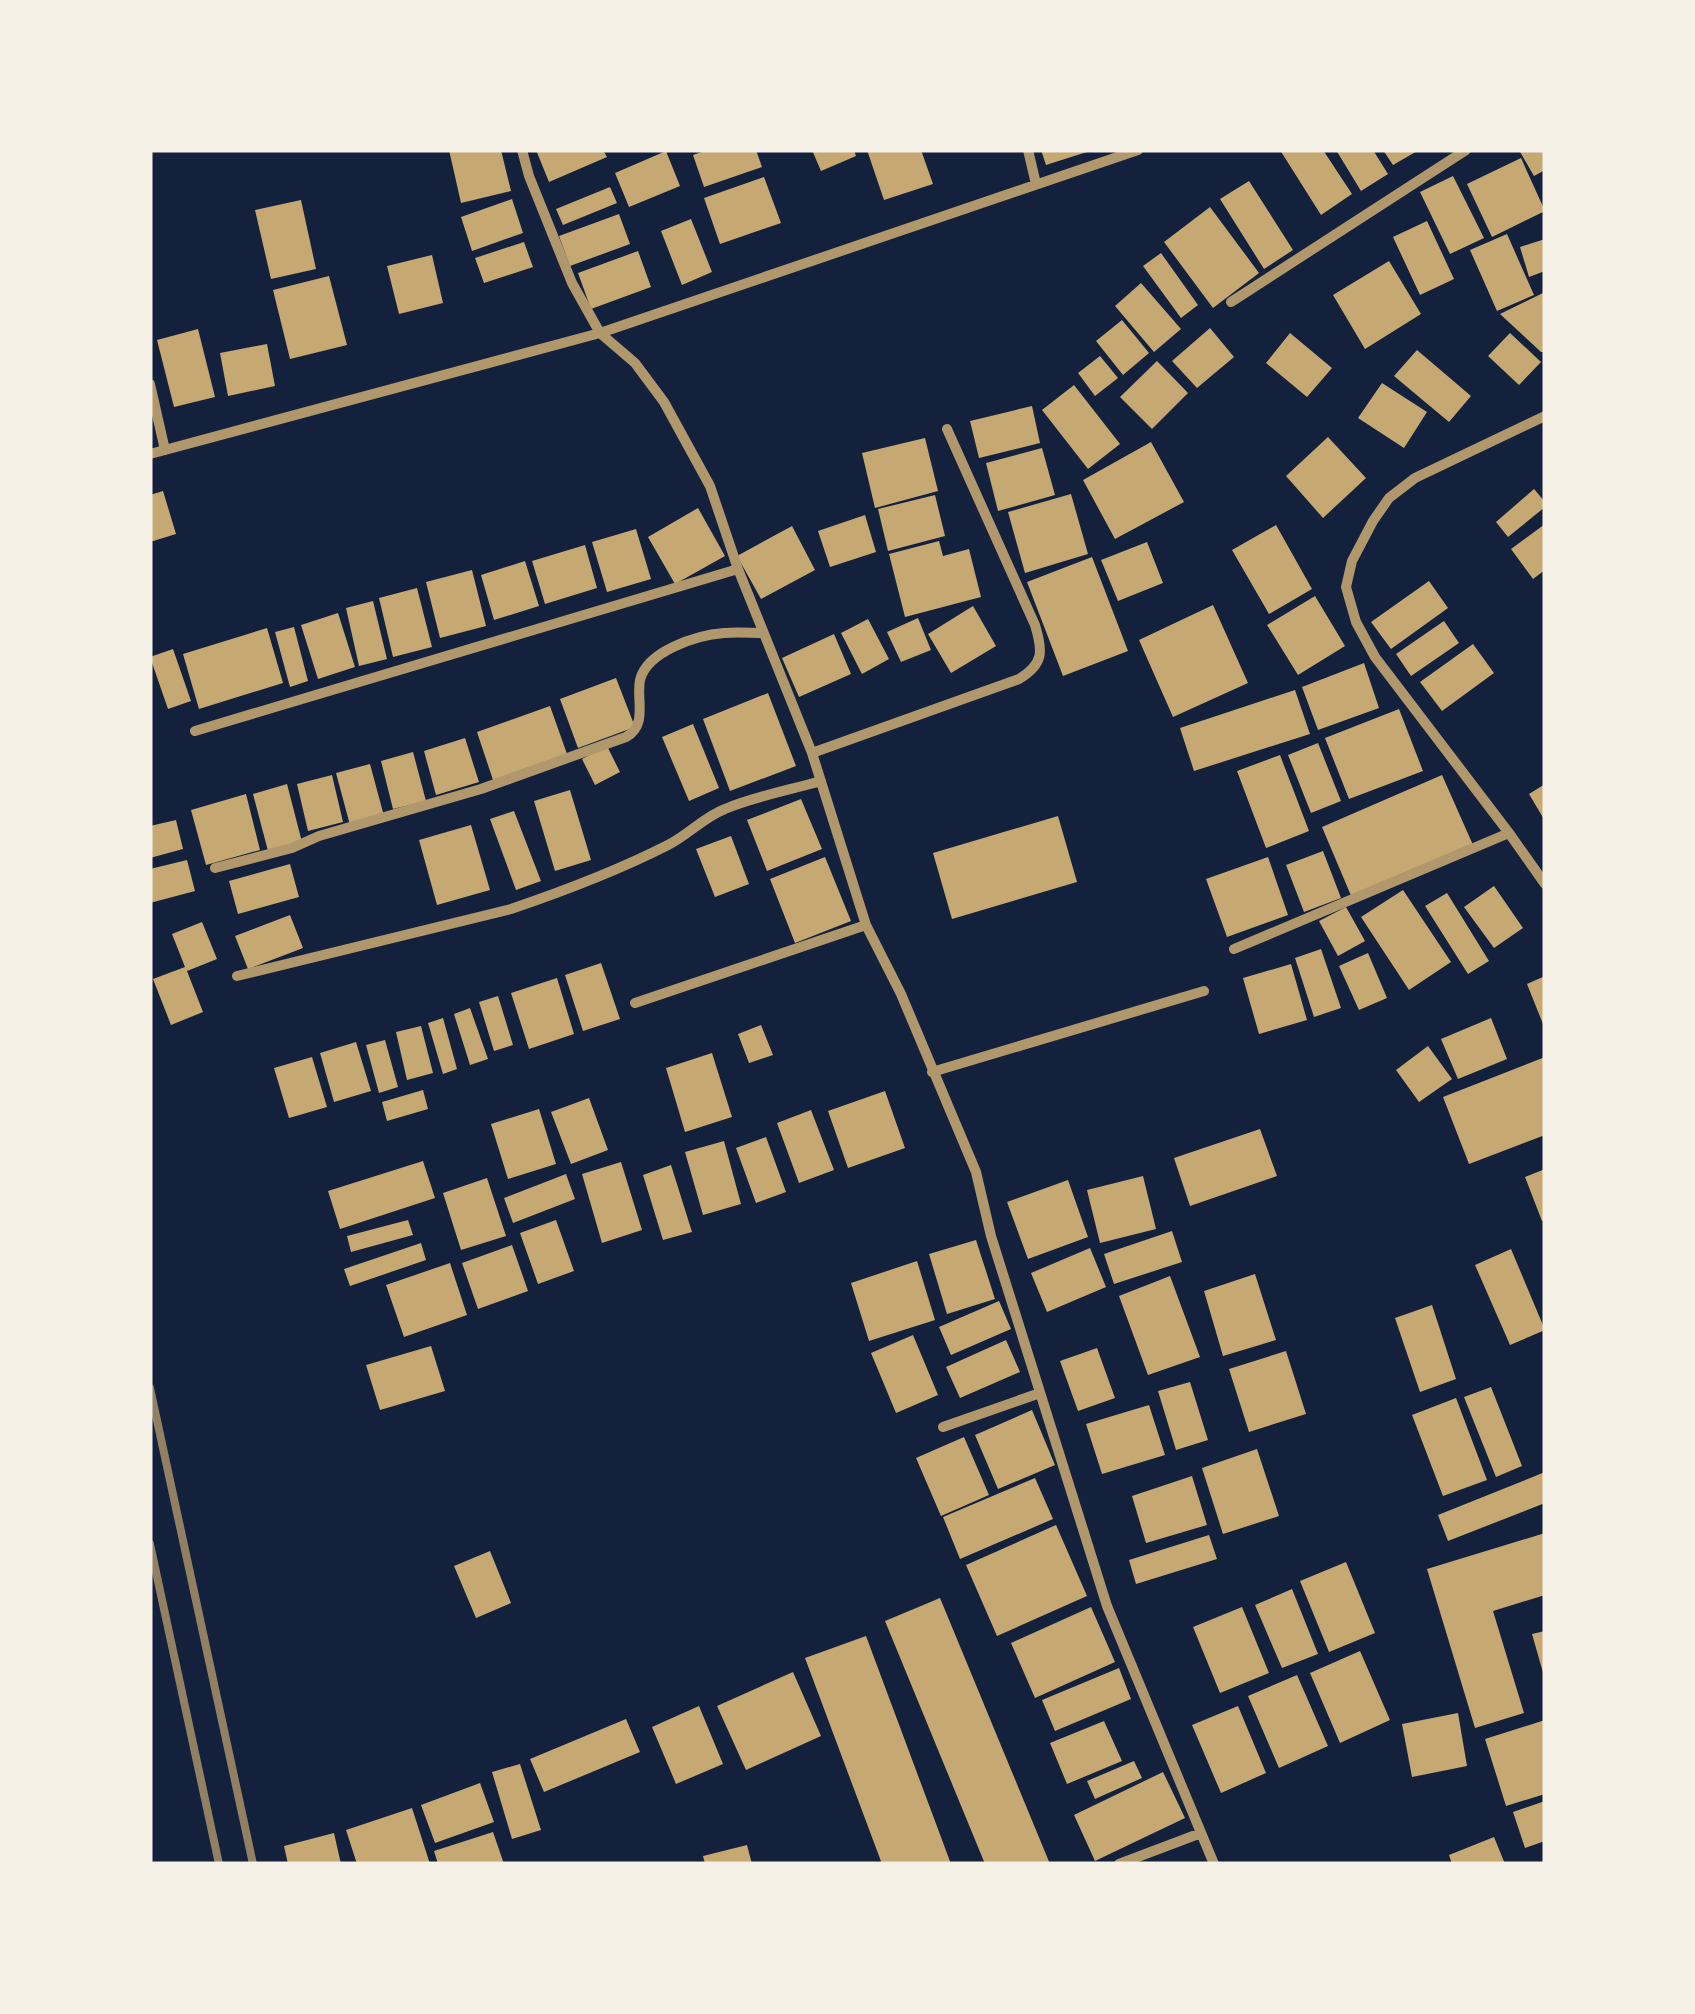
<svg xmlns="http://www.w3.org/2000/svg" width="1695" height="2014" font-family="Mulish,sans-serif">
<style>
.building{fill:#c6a872}
.lines{fill:none;stroke-linecap:round;stroke-linejoin:round}
.minor{stroke:#b1986c;stroke-width:10}
.rail{stroke:#918062;stroke-width:8}
</style>
<rect width="100%" height="100%" fill="#14213d"/>
<path class="building" d="M449 150H501L511 191 461 203Z
M536 150H603L607 157 549 182Z
M707 150H756L762 167 704 187 693 155Z
M812 150H854L856 156 821 171Z
M867 150H921L933 184 884 200Z
M1041 150H1090V151L1046 165Z
M1280 150H1323L1352 194 1321 215Z
M1336 150H1373L1388 174 1361 191Z
M1383 150H1419L1393 165Z
M1519 150H1545V170L1534 176Z
M666 151 680 186 629 207 615 173Z
M1521 158 1545 211 1492 237 1467 184Z
M1453 176 1484 238 1450 254 1420 192Z
M764 177 781 223 720 244 704 198Z
M1249 181 1293 250 1264 269 1220 199Z
M610 187 617 203 563 225 556 209Z
M512 199 523 233 472 251 461 217Z
M301 200 316 269 271 279 255 210Z
M1210 207 1259 273 1213 308 1164 242Z
M619 214 630 244 570 266 559 236Z
M691 219 712 272 682 285 661 231Z
M1427 221 1454 279 1420 295 1393 237Z
M1507 234 1534 295 1497 311 1470 250Z
M1545 239V271L1529 277 1520 247Z
M524 242 533 267 484 283 475 258Z
M638 251 651 287 591 309 578 273Z
M1161 253 1198 305 1181 318 1143 266Z
M432 255 443 303 399 314 387 266Z
M1389 261 1421 314 1365 349 1333 295Z
M329 276 347 345 290 359 273 290Z
M1141 283 1181 329 1154 352 1115 306Z
M1545 292V352H1541L1500 314Z
M1122 320 1149 353 1123 375 1096 341Z
M1210 328 1234 357 1197 388 1172 361Z
M198 329 215 397 174 407 157 340Z
M1290 333 1332 368 1307 397 1266 363Z
M1510 333 1541 362 1519 385 1488 356Z
M267 344 275 386 228 396 220 353Z
M1417 350 1471 396 1449 422 1394 376Z
M1100 356 1118 378 1095 396 1078 373Z
M1157 361 1188 393 1152 429 1120 397Z
M1382 383 1427 412 1404 448 1358 418Z
M1074 385 1120 444 1088 469 1042 410Z
M1032 406 1040 443 979 458 970 421Z
M1328 437 1366 478 1323 518 1286 476Z
M925 438 938 491 875 508 862 453Z
M1151 442 1184 502 1115 539 1083 480Z
M1042 448 1055 495 998 511 986 463Z
M1534 489 1545 502V507L1508 537 1496 522Z
M163 491 176 534 150 542V495Z
M1071 494 1088 554 1025 573 1008 512Z
M935 495 945 536 888 551 878 509Z
M698 508 725 556 675 584 648 537Z
M865 515 876 552 830 567 818 531Z
M1545 524V570L1533 579 1511 549Z
M1276 525 1312 589 1269 614 1232 550Z
M792 526 815 570 761 599 737 556Z
M636 529 651 579 607 592 592 542Z
M939 541 943 556 969 549 981 597 905 617 889 554Z
M1147 542 1163 583 1118 601 1101 560Z
M585 545 597 588 545 604 532 561Z
M1092 557 1128 651 1063 676 1027 582Z
M525 561 539 606 494 620 481 575Z
M472 570 486 626 440 638 426 582Z
M1429 581 1448 608 1391 649 1371 622Z
M417 588 432 647 393 657 379 598Z
M1315 596 1345 646 1298 675 1267 625Z
M373 601 387 659 359 666 346 608Z
M1213 605 1248 683 1173 717 1139 640Z
M973 606 996 646 951 673 928 634Z
M338 613 355 667 318 679 301 625Z
M918 618 931 650 901 662 887 632Z
M868 619 889 659 862 674 841 633Z
M1444 621 1459 643 1411 676 1396 654Z
M294 627 308 681 290 687 275 632Z
M267 628 283 683 199 709 183 654Z
M834 634 851 674 799 697 782 658Z
M1473 644 1494 673 1442 711 1420 682Z
M173 649 191 701 168 709 150 657Z
M1364 663 1379 708 1318 730 1302 687Z
M616 678 635 727 578 748 560 699Z
M1295 690 1310 734 1194 771 1180 728Z
M768 693 796 766 730 791 703 719Z
M550 706 567 754 493 780 477 732Z
M1399 709 1423 771 1349 799 1325 738Z
M693 724 719 788 689 801 662 737Z
M465 738 479 782 436 795 424 751Z
M1318 743 1341 801 1311 813 1288 755Z
M607 746 620 772 595 785 582 759Z
M413 752 426 801 393 809 381 761Z
M1280 755 1309 831 1266 848 1237 771Z
M370 764 384 816 350 825 336 773Z
M332 775 343 822 308 831 297 784Z
M1442 775 1473 845 1352 898 1322 827Z
M287 784 302 842 268 851 253 794Z
M1545 784V821L1529 794Z
M570 790 591 860 555 871 534 801Z
M246 794 260 850 206 865 191 810Z
M801 799 822 849 767 871 747 820Z
M514 811 541 881 516 890 490 819Z
M1058 816 1077 882 952 919 933 853Z
M176 820 183 849 150 858V826Z
M471 825 490 890 437 905 419 840Z
M731 836 749 884 715 897 696 849Z
M1323 851 1341 898 1304 912 1286 865Z
M825 857 851 921 795 943 770 879Z
M1268 857 1288 915 1227 937 1206 879Z
M187 860 195 891 150 903V869Z
M290 864 299 897 238 914 229 881Z
M1494 886 1523 928 1494 948 1464 907Z
M1403 890 1451 962 1409 990 1361 917Z
M1447 893 1489 961 1468 974 1425 906Z
M1346 907 1365 941 1338 956 1319 921Z
M290 915 303 948 248 969 235 936Z
M202 922 217 959 187 971 203 1012 171 1025 153 979 185 967 172 934Z
M1321 949 1341 1008 1314 1017 1295 958Z
M1368 953 1387 998 1359 1010 1339 966Z
M601 963 620 1019 583 1031 565 975Z
M1291 964 1307 1020 1259 1034 1243 978Z
M1545 976V1029L1527 984Z
M557 978 574 1034 529 1049 511 993Z
M498 996 513 1045 494 1051 479 1002Z
M470 1008 488 1059 470 1065 454 1014Z
M443 1018 457 1069 443 1074 428 1023Z
M1491 1018 1507 1059 1458 1079 1441 1039Z
M761 1025 773 1055 749 1063 738 1034Z
M421 1026 433 1073 407 1080 396 1032Z
M385 1040 398 1087 379 1093 366 1045Z
M356 1042 371 1091 334 1102 320 1053Z
M1428 1046 1452 1079 1419 1102 1396 1070Z
M712 1053 732 1117 685 1132 666 1068Z
M312 1057 327 1107 289 1118 274 1068Z
M1545 1057V1135L1469 1164 1443 1097Z
M423 1090 428 1109 387 1121 382 1102Z
M885 1091 905 1148 848 1168 828 1111Z
M589 1098 608 1150 571 1164 551 1112Z
M539 1109 556 1164 508 1179 491 1124Z
M811 1110 834 1170 799 1183 777 1123Z
M1260 1129 1277 1176 1190 1206 1174 1158Z
M766 1137 786 1192 756 1203 736 1148Z
M724 1141 741 1204 703 1215 685 1152Z
M423 1161 435 1198 340 1229 328 1191Z
M621 1162 642 1230 602 1243 582 1174Z
M671 1165 692 1232 663 1240 643 1175Z
M1545 1169V1220L1542 1221 1525 1177Z
M566 1174 575 1199 513 1223 504 1198Z
M1143 1176 1156 1229 1100 1243 1087 1190Z
M487 1178 506 1236 461 1250 443 1193Z
M1068 1180 1088 1237 1028 1259 1007 1202Z
M408 1220 413 1235 351 1252 347 1236Z
M556 1220 574 1271 538 1284 520 1233Z
M1172 1231 1182 1262 1114 1284 1104 1254Z
M976 1240 995 1299 947 1314 929 1254Z
M421 1243 426 1260 350 1286 344 1269Z
M512 1245 528 1291 478 1309 462 1263Z
M1090 1248 1106 1287 1047 1312 1031 1273Z
M1511 1249 1545 1330 1510 1345 1475 1265Z
M917 1261 935 1320 869 1341 851 1283Z
M450 1263 467 1315 404 1337 386 1285Z
M1255 1274 1276 1340 1223 1356 1204 1291Z
M1170 1276 1200 1357 1148 1375 1119 1296Z
M999 1301 1011 1329 951 1355 939 1327Z
M1432 1305 1456 1379 1420 1392 1395 1318Z
M913 1335 938 1395 896 1413 871 1353Z
M1006 1340 1020 1372 960 1398 946 1367Z
M431 1346 445 1391 380 1410 366 1365Z
M1097 1348 1115 1398 1078 1411 1060 1361Z
M1286 1351 1306 1414 1249 1432 1229 1369Z
M1190 1382 1208 1440 1176 1450 1158 1391Z
M1491 1387 1522 1466 1496 1477 1464 1397Z
M1456 1398 1487 1480 1443 1496 1412 1415Z
M1149 1405 1165 1455 1102 1474 1086 1424Z
M1032 1410 1055 1465 998 1489 975 1435Z
M964 1437 989 1495 941 1516 916 1458Z
M1257 1449 1279 1516 1223 1534 1202 1468Z
M1545 1472V1503L1448 1541 1438 1515Z
M1192 1476 1207 1525 1146 1543 1132 1496Z
M1035 1478 1053 1519 960 1559 943 1517Z
M1056 1525 1087 1596 997 1636 966 1565Z
M1545 1533V1595L1493 1611 1524 1713 1475 1728 1427 1569Z
M1209 1535 1217 1559 1136 1584 1129 1560Z
M490 1551 511 1603 476 1618 454 1566Z
M1346 1562 1375 1633 1329 1652 1300 1581Z
M1292 1589 1318 1654 1282 1668 1255 1605Z
M940 1598 1050 1864H985L885 1621Z
M1091 1607 1115 1662 1035 1698 1011 1643Z
M1242 1607 1269 1673 1220 1693 1193 1627Z
M1545 1631V1676H1544L1532 1634Z
M866 1636 951 1864H882L805 1658Z
M1360 1651 1390 1720 1340 1743 1310 1673Z
M1119 1668 1131 1699 1055 1731 1042 1700Z
M793 1672 821 1736 746 1770 717 1706Z
M1297 1675 1328 1746 1279 1768 1248 1696Z
M699 1706 723 1764 676 1784 652 1727Z
M1238 1706 1266 1773 1221 1793 1192 1725Z
M1458 1713 1467 1766 1412 1777 1402 1724Z
M626 1719 640 1752 544 1792 530 1759Z
M1545 1720V1794L1506 1806 1485 1739Z
M1104 1721 1122 1761 1067 1784 1050 1743Z
M1134 1761 1142 1778 1095 1799 1087 1781Z
M520 1764 541 1830 512 1839 492 1772Z
M1163 1772 1185 1818 1095 1861 1074 1815Z
M480 1783 494 1822 435 1843 421 1805Z
M1545 1801V1841L1525 1848 1513 1812Z
M412 1808 430 1864H357L346 1830Z
M493 1832 504 1864H438L434 1851Z
M334 1833 341 1864H288L284 1846Z
M1494 1837 1505 1864H1452L1449 1855Z
M747 1845 752 1864H705L703 1856Z"/>
<g class="lines">
<path class="minor" d="M522 150 529 176 572 283 600 333 635 363 664 402 710 486 738 569 812 753 866 925 901 994 976 1172 991 1236 1107 1606 1214 1864
M1028 150 1036 184
M1231 302 1466 150
M150 384 165 450
M1545 416 1415 478 1389 498 1373 521 1352 561 1346 587 1356 622 1375 657 1509 833 1545 884
M150 454 600 333 1138 150
M195 731 738 569
M812 753 1019 679C1044 664 1043 651 1035 625L947 429
M215 868 292 848 319 836 481 789 626 737C648 725 636 700 640 680 647 651 697 635 724 633 737 632 751 633 763 633
M1234 949 1509 833
M237 976 511 909C564 891 617 871 668 845 688 835 704 817 725 809 756 796 790 790 821 781
M635 1003 866 925
M932 1072 1204 991
M943 1427 1040 1393
M1119 1864 1201 1833"/>
<path class="rail" d="M150 1388 253 1864
M150 1544 219 1864"/>
</g>
<rect width="1695" height="2014" fill="none" stroke="#f6f1e7" stroke-width="305"/>
</svg>
